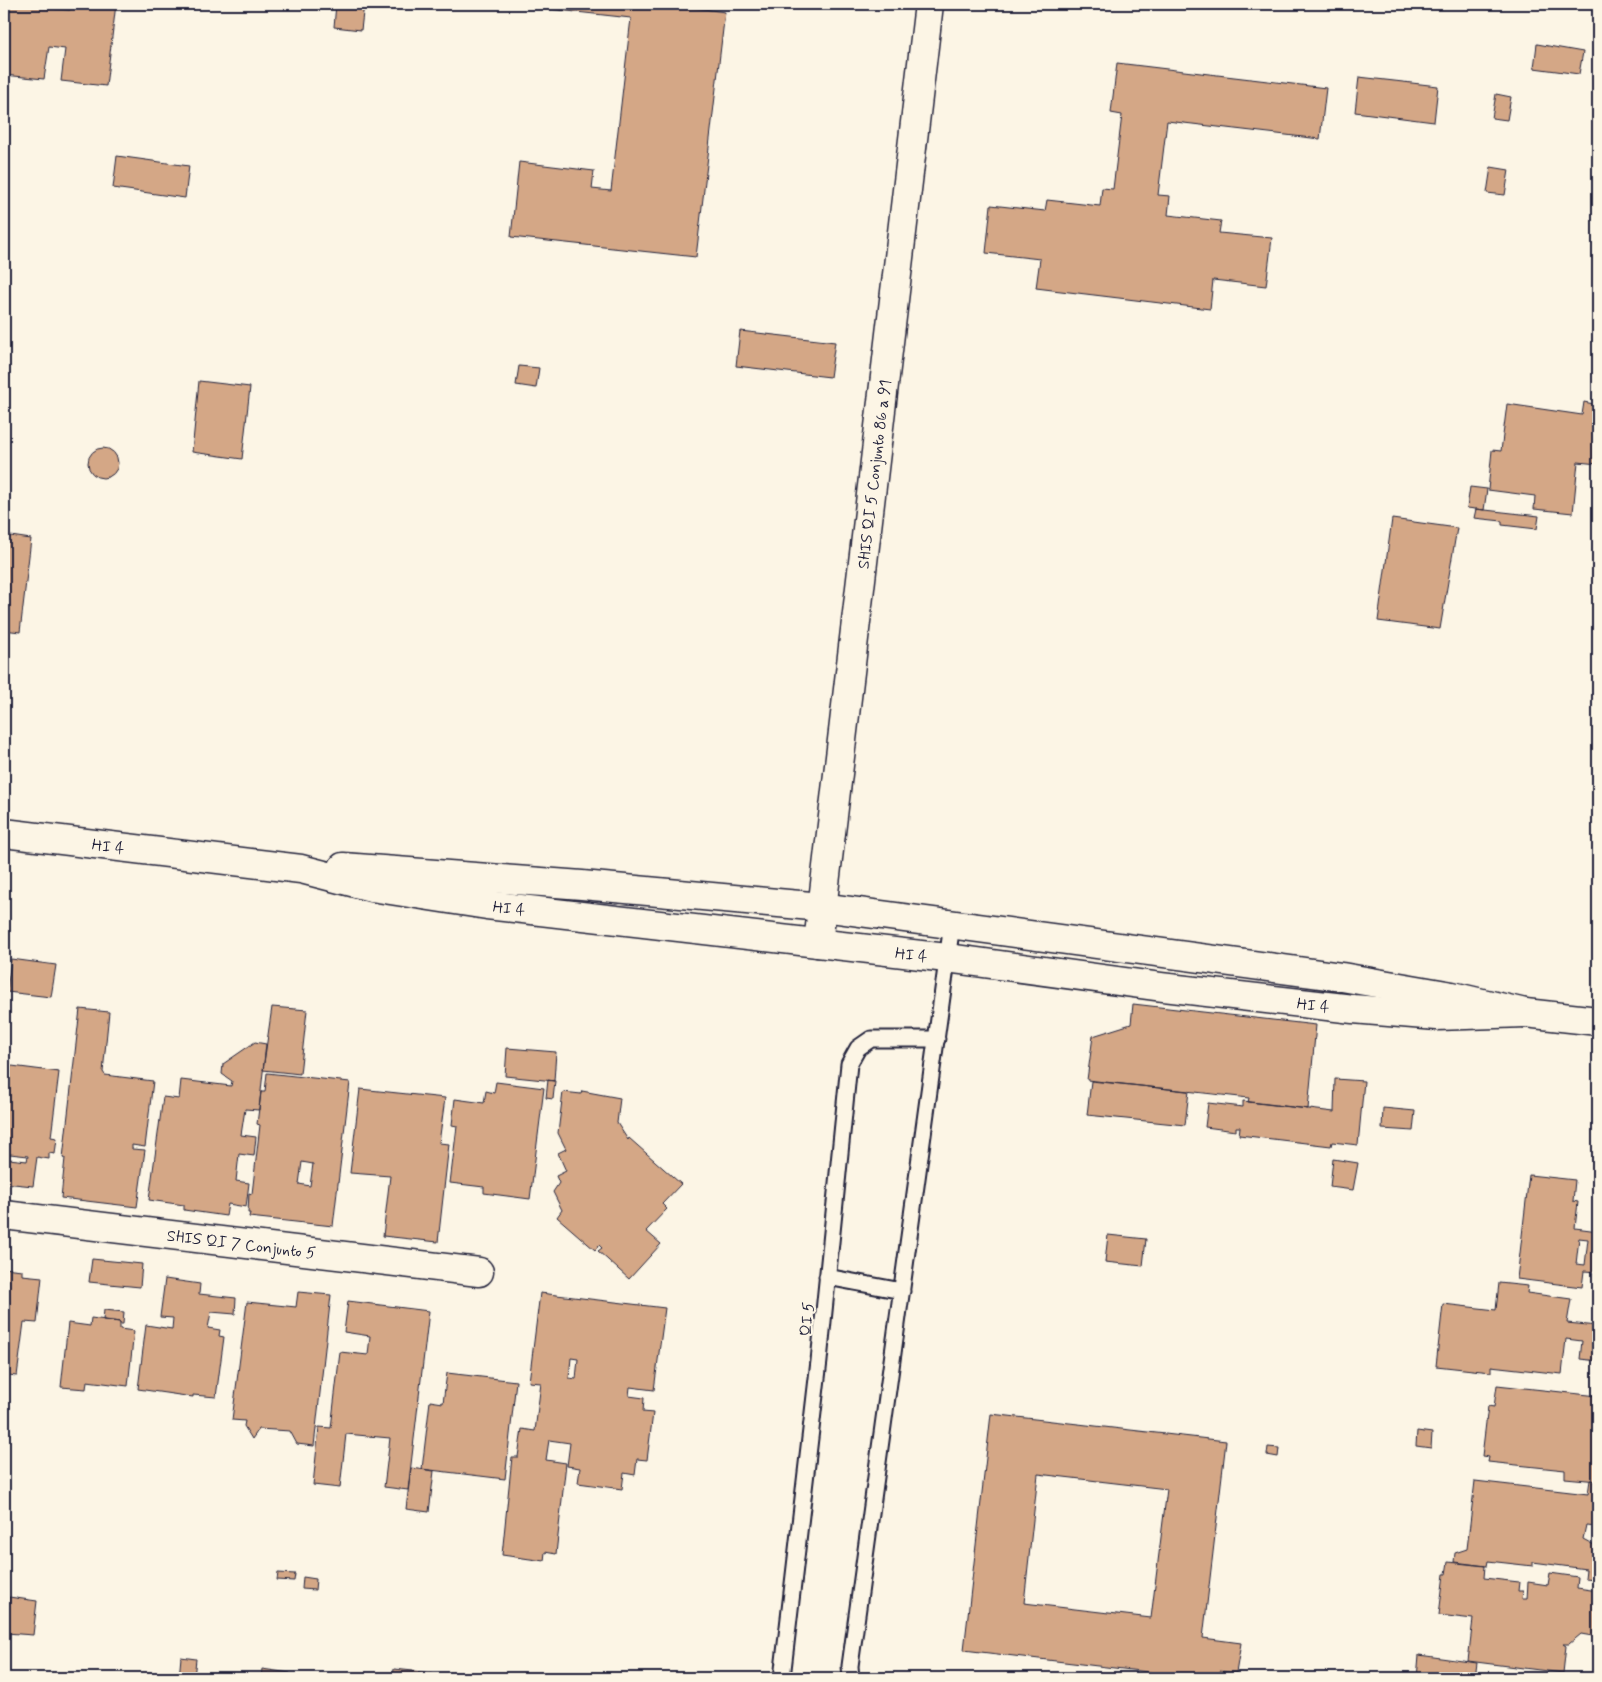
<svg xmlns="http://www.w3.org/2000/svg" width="1602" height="1682" font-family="Mynerve,sans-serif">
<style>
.building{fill:#d4a786;stroke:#22223b;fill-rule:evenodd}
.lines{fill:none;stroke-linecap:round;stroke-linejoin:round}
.service-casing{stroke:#22223b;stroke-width:19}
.minor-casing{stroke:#22223b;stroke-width:31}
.tertiary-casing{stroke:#22223b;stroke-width:31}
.service{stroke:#fcf5e5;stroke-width:15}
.minor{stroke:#fcf5e5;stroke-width:28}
.tertiary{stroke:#fcf5e5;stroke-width:28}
.labels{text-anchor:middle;stroke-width:4.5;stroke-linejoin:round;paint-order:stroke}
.street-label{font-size:16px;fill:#22223b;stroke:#fcf5e5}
</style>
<rect width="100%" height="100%" fill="#fcf5e5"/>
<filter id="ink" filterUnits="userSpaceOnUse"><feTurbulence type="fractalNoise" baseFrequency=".02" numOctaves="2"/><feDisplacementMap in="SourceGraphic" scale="10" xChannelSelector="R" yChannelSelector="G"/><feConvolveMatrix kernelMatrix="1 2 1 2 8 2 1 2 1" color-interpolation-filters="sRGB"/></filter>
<g filter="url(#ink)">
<path class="building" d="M4 4H56L55 9 70 10 71 4H116L106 86 61 81 65 49 49 47 44 79 4 75Z
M336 4H364L361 30 334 27Z
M503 4H690L689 7 725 12 696 257 511 237 519 162 594 171 592 189 611 191 631 18Z
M1579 4H1598V29L1592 28 1595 8 1579 6Z
M1537 44 1583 52 1579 74 1534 68Z
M1117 63 1326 88 1320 139 1167 121 1158 195 1170 196 1168 215 1221 221 1219 233 1272 238 1266 286 1213 280 1210 309 1036 288 1040 259 986 253 991 205 1045 211 1047 200 1100 206 1102 188 1113 189 1122 115 1111 113Z
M1359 77 1438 86 1434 122 1355 112Z
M1496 94 1511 97 1507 120 1492 118Z
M117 156 189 166 185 198 113 188Z
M1491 167 1509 170 1505 195 1487 193Z
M740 331 835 342 830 377 736 366Z
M519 366 539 368 536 388 516 385Z
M199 381 250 387 242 459 192 452Z
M1584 402 1598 405V464L1578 462 1573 513 1534 509 1535 496 1488 490 1492 450 1501 451 1507 404 1582 415Z
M88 463a15 15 0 1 1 30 0a15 15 0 1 1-30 0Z
M1470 487 1487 489 1484 510 1467 508Z
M1476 509 1539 516 1537 529 1502 525V521L1474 518Z
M1392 519 1457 528 1440 629 1378 621Z
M4 535 31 539 20 632 4 630Z
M11 959 56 965 51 997 7 992Z
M1133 1004 1316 1025 1308 1109 1248 1102 1249 1098 1087 1080 1093 1036 1131 1024Z
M272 1007 307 1010 300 1074 263 1070Z
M80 1009 109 1012 103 1072 105 1075 153 1081 145 1147 132 1145V1149L145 1150 137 1207 61 1198 65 1158H63Z
M255 1042 266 1044 259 1110 245 1109 241 1135 256 1137 254 1156 239 1154 236 1181 249 1183 246 1207 228 1204 226 1216 184 1210V1205L149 1200 163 1097 179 1099 181 1080 231 1086 232 1081 222 1074 223 1064Z
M507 1048 556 1052 554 1081 505 1076Z
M4 1065 59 1072 51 1137 57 1138 55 1154 49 1153V1159L37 1157 33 1186 4 1183ZM10 1154 28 1156 27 1161 9 1159Z
M267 1073 350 1082 333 1226 249 1217 250 1213H248L249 1193 252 1194 260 1125 257 1124 261 1092H265ZM302 1162 313 1164 310 1186 299 1184Z
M1335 1079 1364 1081 1358 1145 1332 1142 1331 1146 1239 1135 1240 1127H1236V1131L1205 1127 1208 1103 1243 1107V1101L1334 1112Z
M548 1080 555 1081 553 1099 546 1098Z
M1091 1081 1189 1091 1185 1125 1087 1115Z
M496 1082 544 1088 530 1199 484 1193V1187L450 1183 457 1126 452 1125 455 1099 484 1103 486 1091 494 1093Z
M360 1089 445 1098 439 1143 449 1144 438 1242 383 1236 390 1176 350 1173Z
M582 1091 620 1098 617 1123 628 1140 629 1138 681 1184 662 1204 667 1209 646 1231 661 1244 629 1279 598 1251 602 1248 599 1245 595 1250 557 1217 562 1210 553 1192 559 1183 556 1176 566 1171 558 1153 566 1149 558 1133 563 1092 581 1094Z
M1383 1108 1415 1111 1413 1131 1382 1129Z
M1333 1159 1358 1163 1353 1190 1330 1187Z
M1529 1175 1575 1180 1573 1201 1578 1202 1575 1228 1598 1231V1272L1584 1271 1582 1287 1517 1279ZM1579 1238 1588 1239 1585 1265 1576 1264Z
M1108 1235 1146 1239 1143 1266 1105 1262Z
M92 1259 142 1264 140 1287 89 1282Z
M4 1268 22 1270V1275L42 1277 37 1323 24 1322 17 1376 8 1375V1382H4Z
M165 1279 200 1284 199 1294 236 1298 235 1314 211 1312 208 1328 220 1330 219 1336 224 1337 216 1397 193 1395V1397L138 1389 146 1325 172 1329 173 1318 160 1317Z
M1499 1283 1528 1286 1527 1293 1571 1299 1567 1323 1598 1326V1361L1580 1359 1582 1341 1566 1339 1562 1374 1491 1366V1372L1436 1366 1443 1304 1496 1310Z
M298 1292 331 1295 314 1446 297 1444 290 1431 259 1429 252 1439 244 1426 245 1421 232 1420 247 1302 296 1307Z
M540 1293 665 1308 654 1390 630 1387 629 1396 644 1398 643 1412 653 1413 647 1460 637 1459 635 1475 624 1473 622 1489 578 1483 580 1468 567 1466 570 1443 549 1440 546 1460 566 1463 556 1554 545 1552 544 1561 502 1555 512 1457H518L522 1429 535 1431 541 1383 529 1382ZM571 1358 578 1359 576 1379 569 1378Z
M348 1301 429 1311 408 1490 384 1487 390 1438 346 1434 340 1488 313 1485 319 1427 331 1428 340 1352 368 1355 370 1336 344 1332Z
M104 1310 124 1312 123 1324H120V1322L103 1320Z
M91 1318 120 1322V1329L134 1331 128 1386 87 1381 86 1389 61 1387 68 1323 90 1326Z
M447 1373 516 1381 505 1479 422 1469 430 1401 443 1403Z
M1497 1385 1598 1396V1481L1565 1478V1470L1488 1462 1489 1457 1482 1456 1488 1406 1494 1407Z
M991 1414 1226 1441 1203 1638 1241 1643 1236 1673 1220 1671 1219 1678H1198L964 1650ZM1038 1474 1167 1489 1151 1618 1024 1603Z
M1417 1431 1432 1433 1431 1448 1416 1446Z
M1268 1447 1279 1448 1278 1457 1267 1455Z
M411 1468 434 1471 429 1512 406 1509Z
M1590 1480 1598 1481V1526L1586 1525 1583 1539 1598 1547 1596 1579 1585 1578 1586 1569 1533 1562V1566L1488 1561 1487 1566 1454 1562 1455 1553 1467 1549 1475 1481 1588 1494Z
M1448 1562 1485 1566 1484 1578 1519 1582 1518 1591H1523L1522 1599H1527L1528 1582 1548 1585 1550 1573 1578 1577 1577 1588 1598 1591V1637L1581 1634 1569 1644H1563L1566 1646 1563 1673 1468 1661 1473 1619 1439 1615 1444 1574H1446Z
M278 1573 295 1574 294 1581 277 1580Z
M303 1577 316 1579 315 1590 302 1589Z
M9 1597 37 1601 33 1635 6 1633Z
M1419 1655 1477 1663 1475 1678H1417Z
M181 1657 196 1659 194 1678H179Z
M262 1669 290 1673 289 1678H261Z
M394 1669 432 1673 431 1678H393Z"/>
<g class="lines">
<defs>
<path id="service" d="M827 1277 902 1291
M782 1678 819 1361 849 1064 858 1048 871 1039H937
M851 1678 850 1666 952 924"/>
<g id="minor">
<path id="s1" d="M818 943 929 4"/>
<path id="s2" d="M4 1215 479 1272"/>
</g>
<g id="tertiary">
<path id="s3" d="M4 833 301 869 371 887 487 905 947 958 1162 987 1353 1009 1437 1016 1525 1013"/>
<path d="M343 867 582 885 822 907 1342 977 1452 996 1525 1013 1598 1021"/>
</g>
</defs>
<use href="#service" class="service-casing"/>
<use href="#minor" class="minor-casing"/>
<use href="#tertiary" class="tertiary-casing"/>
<use href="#service" class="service"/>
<use href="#minor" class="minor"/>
<use href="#tertiary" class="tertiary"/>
</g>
</g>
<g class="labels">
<g class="street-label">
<text dy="6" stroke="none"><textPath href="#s1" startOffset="472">SHIS QI 5 Conjunto 86 a 91</textPath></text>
<text dy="6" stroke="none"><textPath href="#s3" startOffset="105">HI 4</textPath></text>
<text dy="6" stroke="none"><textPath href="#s3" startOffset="511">HI 4</textPath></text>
<text dy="6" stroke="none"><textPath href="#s3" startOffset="916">HI 4</textPath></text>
<text dy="6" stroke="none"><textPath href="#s3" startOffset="1321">HI 4</textPath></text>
<text dy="6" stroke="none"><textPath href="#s2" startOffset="239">SHIS QI 7 Conjunto 5</textPath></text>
<text transform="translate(806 1319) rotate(-84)" y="6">QI 5</text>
</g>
</g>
<rect width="1602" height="1682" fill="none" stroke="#fcf5e5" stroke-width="20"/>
<rect x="10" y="10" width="1582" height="1662" fill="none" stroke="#22223b" stroke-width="2" filter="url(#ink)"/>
</svg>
